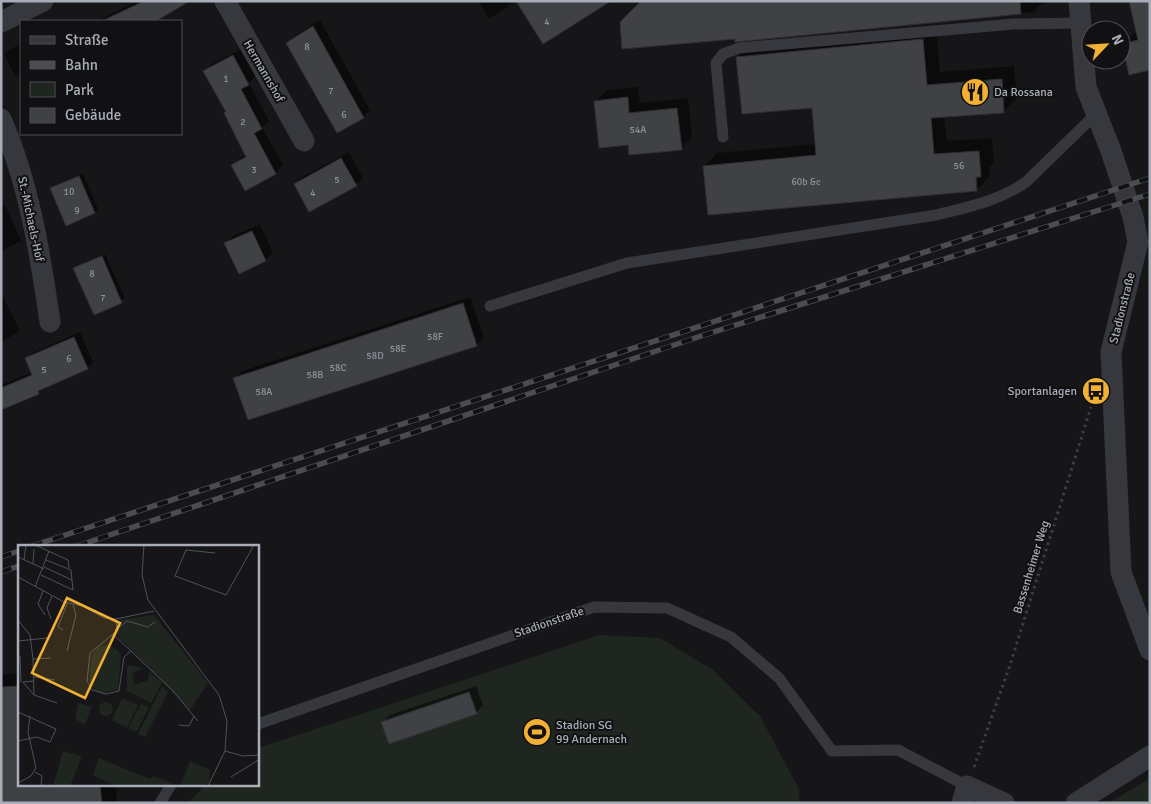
<svg xmlns="http://www.w3.org/2000/svg" width="1151" height="804" font-family="Signika,sans-serif">
<style>
.green{fill:#1e261f}
.shadow{fill:#0007}
.building{fill:#404145;stroke:#303034}
.lines{fill:none;stroke-linecap:round;stroke-linejoin:round}
.path{stroke:#3d3f44;stroke-width:3;stroke-dasharray:2.5 4;stroke-linecap:butt}
.lane{stroke:#37383d;stroke-width:11}
.street{stroke:#37383d;stroke-width:21}
.rail-casing{stroke:#4a4c52;stroke-width:5.5}
.rail{stroke:#111113;stroke-width:4;stroke-dasharray:11;stroke-linecap:butt}
.labels{text-anchor:middle;stroke-width:4;stroke-linejoin:round;paint-order:stroke}
.number-label{font-size:10px;fill:#8e929b}
.street-label{font-size:12px;fill:#a8adb8;stroke:#111113}
.poi-label{font-size:12px;fill:#a8adb8;stroke:#111113;text-anchor:start}
.inset-road{fill:none;stroke:#505258;stroke-width:1}
.view{fill:#f2b134;fill-opacity:0.15;stroke:#f2b134;stroke-width:2.5}
.inset-edge{fill:none;stroke:#a8adb8;stroke-width:2.5}
</style>
<rect width="100%" height="100%" fill="#161618"/>
<path class="green" d="M600 635 660 638 713 670 760 716 798 787 800 803H188L205 785H258V748Z
M1150 778V803H1109Z"/>
<path class="shadow" d="M139 1H188L153 21H97Z
M478 1H516L489 19Z
M642 1H1044L1033 12 736 40V38Z
M320 20 370 110 363 117 287 43 295 36Z
M936 27 940 72 1014 66 1017 98 1004 111 944 116 947 141 992 138 994 163 989 168 990 176 977 190 704 166 717 153 816 144 813 106 738 57 751 44Z
M1137 31 1150 69 1124 44Z
M21 43V74L15 76 4 54Z
M241 49 256 76 249 83 269 121 262 127 283 165 276 173 246 189 232 165 246 154 227 112 205 71 212 64Z
M638 87 640 103 688 98 692 137 681 148 629 143 596 101 607 90Z
M349 152 363 178 356 185 295 184 302 177Z
M83 173 98 209 95 212 51 189Z
M5 205 21 241 1 251V206Z
M260 224 273 253 266 260 239 272 226 243 233 236Z
M105 254 125 298 95 313 75 269Z
M2 295 20 331 1 342V296Z
M470 297 484 337 476 345 235 378 242 371Z
M80 332 93 362 87 368 44 388 38 393 1 409V385L33 372 27 359 32 353Z
M19 673V785H116L117 803H1V675Z
M476 686 483 705 476 713 383 722 390 715Z"/>
<path class="building" d="M144 1H190L156 21H102Z
M516 1H611L543 44Z
M641 1H1020L1021 14 735 42V39L622 49 620 22Z
M1129 1H1150V70L1129 75 1122 44 1138 40Z
M313 26 364 118 337 133 286 43Z
M923 39 927 85 1002 79 1004 113 931 118 934 154 979 151 981 177H976L977 191 708 215 703 166 816 155 812 108 742 114 736 57Z
M233 55 249 85 241 89 262 129 254 133 276 174 245 191 231 165 246 157 224 113 226 112 203 71Z
M628 97 629 113 677 108 682 150 629 155 628 145 599 148 594 101Z
M341 158 357 186 309 212 294 184Z
M79 176 95 213 66 226 50 188Z
M252 231 266 261 239 274 224 243Z
M102 256 122 303 94 315 73 268Z
M463 303 477 346 248 420 233 378Z
M74 337 88 369 38 391 39 394 1 410V388L32 375 25 358Z
M19 686V785H100L102 803H1V687Z
M469 692 477 714 389 744 381 722Z"/>
<g class="lines">
<path class="path" d="M974 767 1009 668 1091 407"/>
<path class="lane" d="M723 137 716 63 723 54 739 48 1014 24 1081 23
M490 306 627 263 936 215C968 207 999 201 1026 182L1096 114
M258 724 594 607 667 608 731 637 779 678 832 751 898 750 967 786
M160 803 171 785"/>
<path class="street" d="M225 1 304 141
M1079 1 1086 87 1111 151 1133 217 1138 242 1111 352 1121 572 1150 650
M1 22 43 1
M1 119C29 183 40 253 50 322
M962 803 967 786 1004 803
M1076 803 1150 756"/>
<defs>
<path id="rail" d="M32 546 1150 178
M77 546 698 337 1150 194
M1 557 19 551
M1 572 19 566"/>
</defs>
<use href="#rail" class="rail-casing"/>
<use href="#rail" class="rail"/>
</g>
<defs>
<symbol id="restaurant-disc" viewBox="-11 -11 22 22"><circle r="9.5" fill="#f2b134" stroke="#111113"/><path d="M-5-6h1v4h1v-4h1v4h1v-4h1v5L-1.5 .5V6h-2V.5L-5-1ZM5-6V6H3V1.5H1.5Q1.5-4 5-6Z" fill="#111"/></symbol>
<symbol id="bus-disc" viewBox="-11 -11 22 22"><circle r="9.5" fill="#f2b134" stroke="#111113"/><path d="M-5-6H5V4H4V6H2V4H-2V6H-4V4H-5ZM-3.5-4V0h7V-4ZM-3.5 1.2v1.5H-2V1.2ZM2 1.2v1.5H3.5V1.2Z" fill="#111"/></symbol>
<symbol id="stadium-disc" viewBox="-11 -11 22 22"><circle r="9.5" fill="#f2b134" stroke="#111113"/><path d="M0-5a6.5 5 0 1 0 0 10a6.5 5 0 1 0 0-10ZM-3.5-1.8h7v3.6h-7Z" fill="#111"/></symbol>
</defs>
<g fill-rule="evenodd">
<use href="#restaurant-disc" x="959" y="76" width="32" height="32"/>
<use href="#bus-disc" x="1080" y="375" width="32" height="32"/>
<use href="#stadium-disc" x="521" y="716" width="32" height="32"/>
</g>
<g class="labels">
<g class="number-label">
<text x="547" y="25">4</text>
<text x="307" y="50">8</text>
<text x="226" y="82">1</text>
<text x="331" y="94">7</text>
<text x="344" y="118">6</text>
<text x="243" y="125">2</text>
<text x="638" y="133">54A</text>
<text x="959" y="169">56</text>
<text x="254" y="173">3</text>
<text x="337" y="183">5</text>
<text x="806" y="185">60b &amp;c</text>
<text x="69" y="195">10</text>
<text x="313" y="196">4</text>
<text x="77" y="214">9</text>
<text x="92" y="277">8</text>
<text x="103" y="301">7</text>
<text x="435" y="340">58F</text>
<text x="398" y="352">58E</text>
<text x="375" y="359">58D</text>
<text x="69" y="362">6</text>
<text x="338" y="371">58C</text>
<text x="44" y="373">5</text>
<text x="315" y="378">58B</text>
<text x="264" y="395">58A</text>
</g>
<g class="street-label">
<text transform="translate(264 71) rotate(60)" y="4">Hermannshof</text>
<text transform="translate(31 219) rotate(78)" y="4">St.-Michaels-Hof</text>
<text transform="translate(1122 308) rotate(-76)" y="4">Stadionstraße</text>
<text transform="translate(1031 567) rotate(-73)" y="4">Bassenheimer Weg</text>
<text transform="translate(549 622) rotate(-19)" y="4">Stadionstraße</text>
</g>
<g class="poi-label">
<text x="994" y="96">Da Rossana</text>
<text x="1077" y="395" text-anchor="end">Sportanlagen</text>
<text x="556" y="729">Stadion SG<tspan x="556" dy="14">99 Andernach</tspan></text>
</g>
</g>
<g transform="translate(18 545)">
<rect width="241" height="241" fill="#161618"/>
<path d="M136 70 190 138 172 165 99 90 100 75ZM90 100 100 105 103 111 100 145 84 148 77 146 71 136 74 109 80 102ZM109 120 125 123 114 128 117 140 130 135 131 126 144 138 133 158 109 146ZM144 141 150 147 127 192 120 189ZM104 153 120 160 109 183 94 175ZM81 164a7 7 0 1 1 14 0a7 7 0 1 1-14 0ZM60 158 74 161 67 180 57 174ZM123 159 131 162 125 174 120 172 125 175 118 187 110 183ZM45 206 64 211 52 241H35ZM81 213 132 234 136 231 159 241H97L75 230ZM172 216 192 225 191 237 186 241H162Z" fill="#1e261f"/>
<path class="inset-road" d="M17 0 50 15 51 23M126 0 124 30 130 55 201 150 209 176 207 206M197 8 168 5 157 31 208 50 236 0M0 12 26 24M6 15 8 0M15 19 16 4M26 22 54 35M23 30 55 45 53 25 28 15M0 32 46 57 65 61 86 73 98 74 136 66M17 42 31 6M25 46 20 59 27 70M33 74 29 63 34 51M98 74 99 86 72 108 69 136 74 145 88 149 101 146 106 112 113 106M0 75 12 90 15 114 16 150 5 137 16 136M100 83 109 76 130 82 137 77M45 85 40 82 49 59M95 89 155 146 180 176M0 96 29 93M49 106 58 70 55 60M2 111 3 137M15 114 33 113M16 132 37 135M16 150 39 158M0 167 38 184 32 197 19 192 0 196M161 180 171 181 176 171M207 206 225 211 242 210M17 227 24 231 23 241M213 232 242 214M0 238 13 231 18 223 10 187 12 171M190 241 207 206"/>
<path class="view" d="M49 53 102 78 67 153 14 128Z"/>
<rect width="241" height="241" class="inset-edge"/>
</g>
<rect width="1151" height="804" fill="none" stroke="#a8adb8" stroke-width="5"/>
<rect x="20" y="20" width="162" height="115" fill="#111113" stroke="#4d4f55"/>
<rect x="30" y="36" width="25" height="8" fill="#37383d" stroke="#4d4f55"/>
<text x="65" y="45" font-size="15" fill="#a8adb8">Straße</text>
<rect x="30" y="61" width="25" height="8" fill="#4a4c52" stroke="#4d4f55"/>
<text x="65" y="70" font-size="15" fill="#a8adb8">Bahn</text>
<rect x="30" y="82" width="25" height="15" fill="#1e261f" stroke="#4d4f55"/>
<text x="65" y="95" font-size="15" fill="#a8adb8">Park</text>
<rect x="30" y="108" width="25" height="15" fill="#404145" stroke="#4d4f55"/>
<text x="65" y="120" font-size="15" fill="#a8adb8">Gebäude</text>
<g transform="translate(1106 45) rotate(65)"><circle r="24" fill="#111113" stroke="#4d4f55"/>
<path d="M0-4L9 19L0 12L-9 19Z" fill="#f2b134"/>
<text y="-8" font-size="14" font-weight="bold" text-anchor="middle" fill="#a8adb8">N</text>
</g>
</svg>
